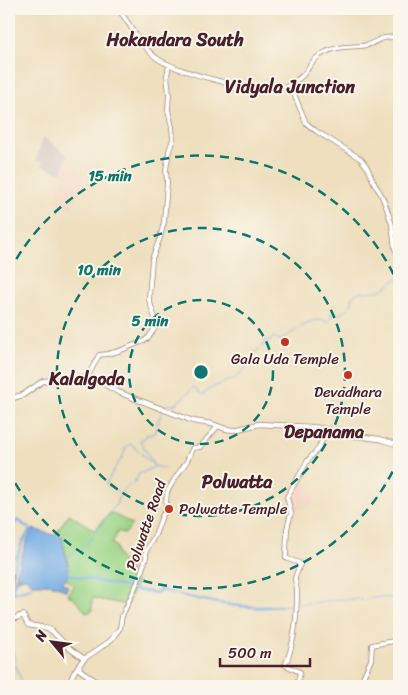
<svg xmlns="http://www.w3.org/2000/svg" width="408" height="695" font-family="Sriracha,sans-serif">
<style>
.built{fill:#f3d4bf}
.industrial{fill:#cfc0bb}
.green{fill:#9cd588;stroke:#737a5a}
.water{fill:#77ade5;stroke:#606688}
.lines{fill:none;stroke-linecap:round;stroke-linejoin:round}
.stream{stroke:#77ade5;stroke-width:1}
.canal{stroke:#77ade5;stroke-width:2.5}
.secondary-casing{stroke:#9c7f74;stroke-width:5.5}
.primary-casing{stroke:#9c7f74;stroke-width:6}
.secondary{stroke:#fff;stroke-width:4}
.primary{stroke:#fff;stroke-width:4.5}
.ring{fill:none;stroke:#0f766e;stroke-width:2.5;stroke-dasharray:9 6}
.poi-dot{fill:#c8321e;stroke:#fbf7ec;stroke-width:2}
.labels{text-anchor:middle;stroke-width:4;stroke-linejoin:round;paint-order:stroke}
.poi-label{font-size:15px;fill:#4a1f2b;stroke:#fbf7ec}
.street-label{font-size:15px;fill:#4a1f2b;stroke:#fbf7ec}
.quarter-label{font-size:18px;font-weight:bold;fill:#4a1f2b;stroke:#fbf7ec}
.centre{fill:#0f766e;stroke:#fbf7ec;stroke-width:2.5}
.ring-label{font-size:15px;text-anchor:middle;font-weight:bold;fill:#0f766e;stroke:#fbf7ec;stroke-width:4;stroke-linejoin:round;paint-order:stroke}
</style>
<rect width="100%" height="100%" fill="#fbf7ec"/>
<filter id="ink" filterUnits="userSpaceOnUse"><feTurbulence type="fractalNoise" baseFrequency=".02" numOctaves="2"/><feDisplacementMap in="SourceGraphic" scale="10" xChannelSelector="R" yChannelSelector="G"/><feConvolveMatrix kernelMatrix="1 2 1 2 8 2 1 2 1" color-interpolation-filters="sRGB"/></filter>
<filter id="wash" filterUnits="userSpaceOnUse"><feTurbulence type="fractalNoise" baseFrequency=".0096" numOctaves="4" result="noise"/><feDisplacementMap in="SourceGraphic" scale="20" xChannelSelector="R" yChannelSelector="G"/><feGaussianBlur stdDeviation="1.12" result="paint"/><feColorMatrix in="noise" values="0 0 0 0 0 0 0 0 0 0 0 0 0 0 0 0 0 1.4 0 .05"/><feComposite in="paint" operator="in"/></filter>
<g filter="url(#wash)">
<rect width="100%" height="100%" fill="#eedfbe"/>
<path class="built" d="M69 156 75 161 79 173 83 175V183L80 191 72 208H70L55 202Z
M297 480 318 492 310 506 292 510 288 493Z"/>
<path class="industrial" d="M43 137 68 155 62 173 41 166 43 162 36 160Z"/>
<path class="green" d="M111 513 132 524 125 534 118 531 112 544 116 546 118 556 130 569 129 572 132 575V579L137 582 127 605 92 598V611L87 613 73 598 68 595 74 586 66 579 69 569 62 538 57 532 69 514 94 530C100 525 104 518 111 513Z"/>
<path class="water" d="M33 529 54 535 57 532 62 538 69 569 66 579 62 582 68 586 66 591C55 583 46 584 32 584L28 579 23 578 15 582 13 581 15 576 20 578 22 576 16 575V572L28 538Z"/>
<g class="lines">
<path class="stream" d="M350 306 352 302V297L357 293 360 292 379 291 389 285 399 277
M299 328 315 320 329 321 333 312 340 314 349 308
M121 494 125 489 136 480 139 474 156 466 164 469
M9 556 17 557
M67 556 73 553H75L87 544 117 503 118 498 121 495 116 490 106 484 118 463C122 459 125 453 125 448L131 444 154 466 140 440 145 438 146 435H150L154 433C158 424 160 414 165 405L176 404 194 387 202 395 212 388 227 381 233 380 248 366H253L254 358 253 357 255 352 265 344V341L270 340 271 341 273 337 281 340 298 329
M360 600 379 597 399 599
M299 604 345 599H358
M280 606 294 604
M9 632 16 666 23 686
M399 686V684"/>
<path class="canal" d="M9 534C14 531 13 524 17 520 22 522 24 526 29 528L30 530 22 543 12 572 9 573
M66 574 134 589
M136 590 157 593 160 590C199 599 239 611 280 606
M12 594V589L15 582
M9 600 10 594 32 587"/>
</g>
</g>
<g filter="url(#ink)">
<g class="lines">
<defs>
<path id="secondary" d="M118 9C131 25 141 47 158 59 177 72 266 97 286 87 291 84 298 80 302 76 308 70 311 61 319 56 326 51 336 48 344 47 352 46 359 47 367 45 372 44 376 41 380 39 386 37 393 37 399 38
M285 88 289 89 294 94 306 123 316 131 361 159 367 167 375 185 381 194 387 209 392 225 395 249 399 253
M88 379 89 374 99 355 107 354 119 351 144 341 149 337 155 328 156 321 149 300V297L152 259 160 238 164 222 167 183 166 170 169 151 173 139 172 127 168 110 169 94 167 75 169 65
M84 659 110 641 120 628 122 616 138 581 146 558V551L155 535 162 516 165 512 167 492 174 480 187 461 192 449 193 448 200 447 218 426
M69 686C71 678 73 672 79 665
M297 686 300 672 285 665C295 644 297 614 297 591 297 587 295 583 295 579 295 575 299 569 300 564L299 563 288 559 286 558 287 529 291 513 287 497 308 460 318 449 327 430
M359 686 371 660 372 645 399 640"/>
<path id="primary" d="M9 399 23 395 43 381 88 378 99 381 118 392 193 421 212 424 226 429 234 430 259 424 311 427 320 428 349 435 379 439 399 445
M9 576 11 577V579L9 592
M9 621 23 615 28 625 40 627 51 630 69 648 83 658 84 659 79 665 80 670 103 686"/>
</defs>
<use href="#secondary" class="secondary-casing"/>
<use href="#primary" class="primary-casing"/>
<use href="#secondary" class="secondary"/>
<use href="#primary" class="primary"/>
</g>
</g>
<g class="ring">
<circle cx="201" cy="372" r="72"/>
<circle cx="201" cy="372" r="144"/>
<path d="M399 458A216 216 0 0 1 9 472M9 272A216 216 0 0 1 399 286"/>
</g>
<g class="poi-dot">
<circle cx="285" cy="342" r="5"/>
<circle cx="348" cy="375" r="5"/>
<circle cx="169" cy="509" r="5"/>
</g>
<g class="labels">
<g class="poi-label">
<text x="285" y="364">Gala Uda Temple</text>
<text x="348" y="397">Devadhara<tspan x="348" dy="17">Temple</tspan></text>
<text x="179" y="514" text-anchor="start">Polwatte Temple</text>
</g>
<g class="street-label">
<text transform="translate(146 525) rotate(-71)" y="5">Polwatte Road</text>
</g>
<g class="quarter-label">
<text x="175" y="46">Hokandara South</text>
<text x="290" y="93">Vidyala Junction</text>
<text x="87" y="385">Kalalgoda</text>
<text x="324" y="438">Depanama</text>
<text x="237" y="488">Polwatta</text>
</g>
</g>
<circle cx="201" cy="372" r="8" class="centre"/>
<g class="ring-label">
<text x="110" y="181">15 min</text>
<text x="99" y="275">10 min</text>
<text x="150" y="326">5 min</text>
</g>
<rect width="408" height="695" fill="none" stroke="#fbf7ec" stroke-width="30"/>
<g transform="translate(52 642) rotate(299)" stroke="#fbf7ec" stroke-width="4" paint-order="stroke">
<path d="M0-4L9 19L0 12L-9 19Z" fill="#4a1f2b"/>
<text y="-8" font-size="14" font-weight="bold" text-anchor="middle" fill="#4a1f2b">N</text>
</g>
<path d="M220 658v8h90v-8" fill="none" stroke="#4a1f2b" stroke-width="2.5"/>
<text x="228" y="658" font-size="15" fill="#4a1f2b" stroke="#fbf7ec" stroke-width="4" paint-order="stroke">500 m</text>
</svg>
